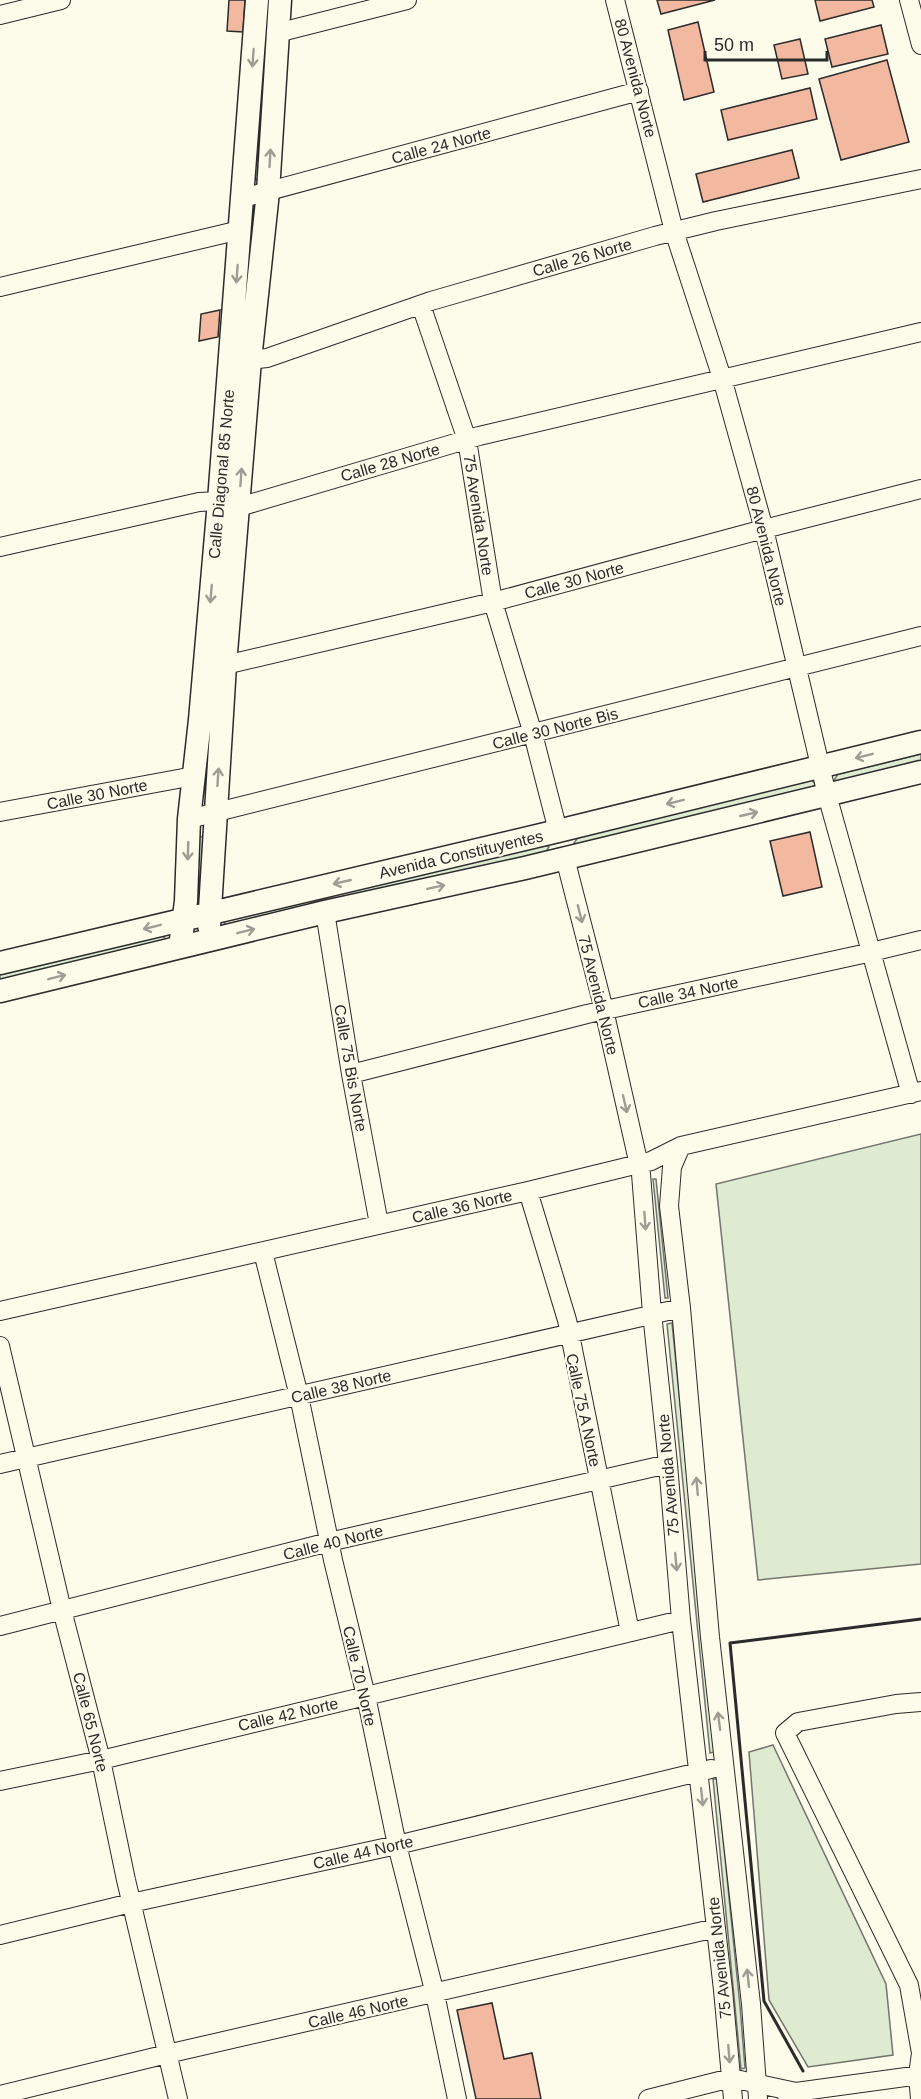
<svg xmlns="http://www.w3.org/2000/svg" width="921" height="2099" font-family="Arial,sans-serif">
<style>
.green{fill:#deebd1;stroke:#74746e;stroke-width:1.5}
.building{fill:#f2b8a0;stroke:#2b2b2b;stroke-width:1.5}
.lines{fill:none;stroke-linecap:round;stroke-linejoin:round}
.minor-casing{stroke:#2b2b2b;stroke-width:20}
.major-casing{stroke:#2b2b2b;stroke-width:25}
.minor{stroke:#fdfbea;stroke-width:18}
.major{stroke:#fdfbea;stroke-width:22}
.wall{stroke:#2b2b2b;stroke-width:3}
.oneway{stroke:#9e9d94}
.labels{text-anchor:middle;stroke-width:4.5;stroke-linejoin:round;paint-order:stroke}
.street-label{font-size:16px;fill:#2b2b2b;stroke:#fdfbea}
</style>
<rect width="100%" height="100%" fill="#fdfbea"/>
<path class="green" d="M267 0H273L259 177 256 180 254 177Z
M921 754V763L839 783 834 780 838 774Z
M812 780 815 784 813 788 582 845 574 843 579 836Z
M206 836 203 900H196L199 837Z
M544 844 549 847 545 853 229 928 224 923 228 918Z
M160 934 166 939 160 944 0 983V972Z
M921 1134V1564L758 1580 716 1184Z
M653 1179H656L668 1298H665Z
M672 1323 714 1752 710 1753 667 1324Z
M773 1745 886 1984 893 2055 808 2067 769 2000 749 1752Z
M713 1779H717L740 2006 745 2068 741 2069Z"/>
<path class="building" d="M229 0H245L243 32 227 31Z
M657 0H715L661 14Z
M815 0H872L874 7 820 21Z
M698 22 714 92 684 100 668 30Z
M881 25 888 54 832 67 825 39Z
M800 39 808 74 782 79 774 45Z
M887 60 909 142 841 160 819 79Z
M810 88 817 119 728 140 721 110Z
M792 150 799 178 703 202 696 174Z
M220 310 218 337 199 341 201 314Z
M810 832 822 887 783 896 770 841Z
M492 2003 504 2059 532 2053 541 2099H476L457 2010Z"/>
<g class="lines">
<defs>
<path id="minor" d="M615 0 674 231 722 378 764 529 827 795 911 1094
M909 0 921 45
M0 15 61 0
M277 33 407 0
M243 198 639 91
M0 287 240 230
M421 305 467 440 493 602 533 734 558 831
M250 360 267 358 431 301 655 236 716 221 921 179
M0 547 199 502 219 501 239 507 479 436 921 332
M225 665 493 602 764 529 921 489
M0 812 194 776
M189 819 921 636
M565 858 604 1010 641 1174 652 1313 668 1464 681 1620 723 1990 733 2099
M325 912 351 1074 379 1224
M351 1074 587 1014 863 954 921 940
M681 1146 672 1167 669 1206 681 1308 710 1637 751 2004 758 2099
M528 1191 567 1320 630 1632
M263 1252 299 1396 333 1560 366 1696 397 1845 435 1994 457 2099
M0 1311 528 1191 651 1161 681 1146 921 1091
M0 1346 62 1610 101 1760 126 1880 178 2099
M0 1464 681 1308
M0 1626 329 1542 668 1464
M0 1781 101 1760 681 1620
M0 1935 131 1903 397 1845 711 1769
M0 2095 167 2054 716 1928
M787 2096 796 2092 921 2075
M648 2099 731 2078 796 2092
M920 2099 918 2075 921 2053 909 1985 785 1733 798 1722 896 1704 921 1702"/>
<path id="major" d="M209 926 225 665 250 360 268 192 280 0
M180 947 186 901 189 819 200 720 219 501 257 0
M0 963 558 831 921 742
M0 991 325 912 525 868 921 772"/>
</defs>
<use href="#minor" class="minor-casing"/>
<use href="#major" class="major-casing"/>
<use href="#minor" class="minor"/>
<use href="#major" class="major"/>
<path class="wall" d="M803 2071 764 2001 730 1643 921 1619"/>
</g>
<defs><path id="oneway-shaft" d="M-6 0H5M1.5-3L5.5 0L1.5 3" fill="none" stroke-width="1.6" stroke-linecap="round" stroke-linejoin="round" transform="scale(1.5)"/></defs>
<g class="oneway">
<use href="#oneway-shaft" transform="translate(253 58) rotate(94)"/>
<use href="#oneway-shaft" transform="translate(270 158) rotate(-87)"/>
<use href="#oneway-shaft" transform="translate(237 274) rotate(94)"/>
<use href="#oneway-shaft" transform="translate(241 477) rotate(-86)"/>
<use href="#oneway-shaft" transform="translate(211 594) rotate(95)"/>
<use href="#oneway-shaft" transform="translate(864 756) rotate(166)"/>
<use href="#oneway-shaft" transform="translate(218 777) rotate(-86)"/>
<use href="#oneway-shaft" transform="translate(675 802) rotate(166)"/>
<use href="#oneway-shaft" transform="translate(749 814) rotate(-13)"/>
<use href="#oneway-shaft" transform="translate(188 851) rotate(92)"/>
<use href="#oneway-shaft" transform="translate(342 882) rotate(167)"/>
<use href="#oneway-shaft" transform="translate(436 887) rotate(-12)"/>
<use href="#oneway-shaft" transform="translate(580 914) rotate(76)"/>
<use href="#oneway-shaft" transform="translate(152 927) rotate(166)"/>
<use href="#oneway-shaft" transform="translate(246 931) rotate(-14)"/>
<use href="#oneway-shaft" transform="translate(57 977) rotate(-14)"/>
<use href="#oneway-shaft" transform="translate(625 1104) rotate(77)"/>
<use href="#oneway-shaft" transform="translate(645 1221) rotate(86)"/>
<use href="#oneway-shaft" transform="translate(697 1486) rotate(-95)"/>
<use href="#oneway-shaft" transform="translate(676 1562) rotate(85)"/>
<use href="#oneway-shaft" transform="translate(719 1721) rotate(-97)"/>
<use href="#oneway-shaft" transform="translate(702 1797) rotate(84)"/>
<use href="#oneway-shaft" transform="translate(748 1978) rotate(-96)"/>
<use href="#oneway-shaft" transform="translate(729 2054) rotate(85)"/>
</g>
<g class="labels">
<g class="street-label">
<text transform="translate(636 78) rotate(75)" y="6">80 Avenida Norte</text>
<text transform="translate(441 145) rotate(-15)" y="6">Calle 24 Norte</text>
<text transform="translate(582 257) rotate(-16)" y="6">Calle 26 Norte</text>
<text transform="translate(390 462) rotate(-16)" y="6">Calle 28 Norte</text>
<text transform="translate(221 474) rotate(-85)" y="6">Calle Diagonal 85 Norte</text>
<text transform="translate(479 515) rotate(81)" y="6">75 Avenida Norte</text>
<text transform="translate(767 546) rotate(76)" y="6">80 Avenida Norte</text>
<text transform="translate(574 580) rotate(-15)" y="6">Calle 30 Norte</text>
<text transform="translate(555 728) rotate(-14)" y="6">Calle 30 Norte Bis</text>
<text transform="translate(97 794) rotate(-11)" y="6">Calle 30 Norte</text>
<text transform="translate(461 854) rotate(-13)" y="6">Avenida Constituyentes</text>
<text transform="translate(688 992) rotate(-12)" y="6">Calle 34 Norte</text>
<text transform="translate(599 995) rotate(76)" y="6">75 Avenida Norte</text>
<text transform="translate(351 1068) rotate(80)" y="6">Calle 75 Bis Norte</text>
<text transform="translate(462 1206) rotate(-13)" y="6">Calle 36 Norte</text>
<text transform="translate(341 1386) rotate(-13)" y="6">Calle 38 Norte</text>
<text transform="translate(584 1410) rotate(78)" y="6">Calle 75 A Norte</text>
<text transform="translate(668 1475) rotate(-95)" y="6">75 Avenida Norte</text>
<text transform="translate(333 1542) rotate(-14)" y="6">Calle 40 Norte</text>
<text transform="translate(360 1676) rotate(77)" y="6">Calle 70 Norte</text>
<text transform="translate(288 1714) rotate(-13)" y="6">Calle 42 Norte</text>
<text transform="translate(91 1722) rotate(76)" y="6">Calle 65 Norte</text>
<text transform="translate(363 1852) rotate(-13)" y="6">Calle 44 Norte</text>
<text transform="translate(719 1958) rotate(-96)" y="6">75 Avenida Norte</text>
<text transform="translate(358 2011) rotate(-13)" y="6">Calle 46 Norte</text>
</g>
</g>
<path d="M705 51v9h122v-9" fill="none" stroke="#2b2b2b" stroke-width="3"/>
<text x="714" y="51" font-size="18" fill="#2b2b2b" stroke="#fdfbea" stroke-width="4.5" paint-order="stroke">50 m</text>
</svg>
